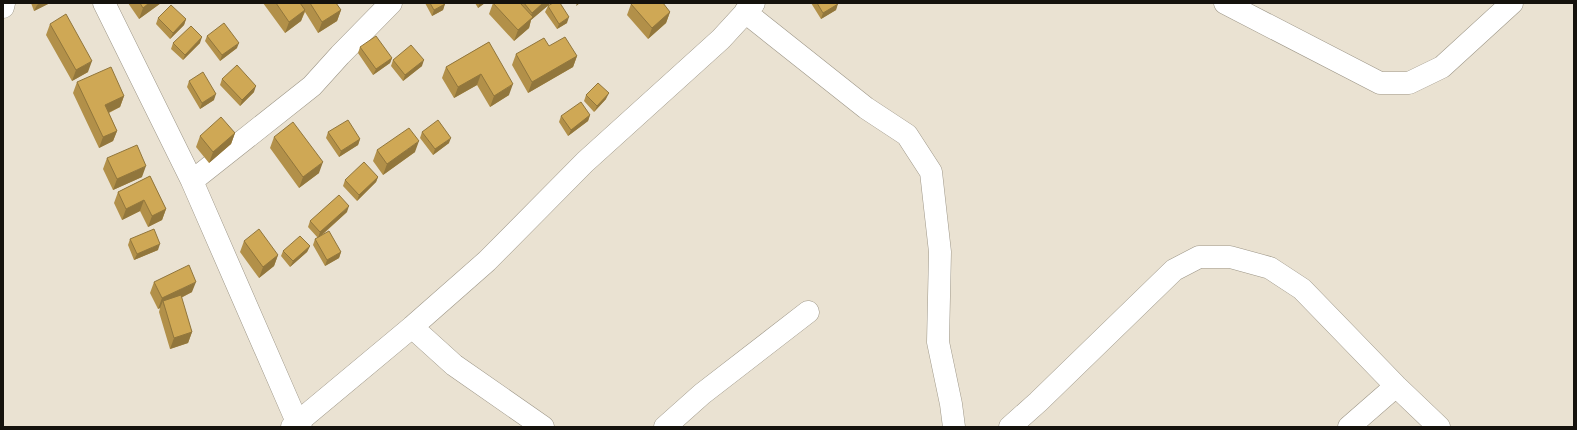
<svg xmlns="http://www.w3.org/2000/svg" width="1577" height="430" font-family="Ubuntu,sans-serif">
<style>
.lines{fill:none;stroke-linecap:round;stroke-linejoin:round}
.minor-casing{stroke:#9d9687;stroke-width:23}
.minor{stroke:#fff;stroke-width:22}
.wall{fill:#b29049}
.shaded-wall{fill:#91763c}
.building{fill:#cfa855;stroke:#91763c}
</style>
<rect width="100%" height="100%" fill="#eae2d2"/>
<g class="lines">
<defs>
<path id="minor" d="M104 3 192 181 297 422 301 427
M1225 3 1380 83H1409L1442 67 1512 3
M3 7 4 3
M745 12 866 108 907 135 931 172 940 252 938 342 951 404 954 427
M192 181 312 86 340 55 391 3
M412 327 454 365 543 427
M292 427 412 327 487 261 585 162 721 39 754 3
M665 427 702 394 808 312
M1010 427 1038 402 1174 270 1199 257H1230L1270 268 1302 289 1396 386 1439 427
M1349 427 1396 386"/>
</defs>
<use href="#minor" class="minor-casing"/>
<use href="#minor" class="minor"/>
</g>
<path class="wall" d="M31 3H50L34 11Z
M128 3H161L139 19Z
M263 3H336L341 10 337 21 318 33 305 12 301 21 285 33Z
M425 3H445L443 10 432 16Z
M475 3H485L478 8Z
M493 3H551L531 20 529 28 514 41 489 14Z
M811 3H837L836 10 821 19Z
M631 4 670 12 666 23 648 39 627 15Z
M548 6 567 23 557 29 545 12Z
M158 18 186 19 184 25 170 39 156 24Z
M50 24 88 72 72 81 46 35Z
M207 36 237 48 220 61 205 41Z
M489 42 509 95 490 107 477 85 454 98 442 78 446 67Z
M173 43H200L183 60 171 49Z
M549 46 577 56 573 67 528 93 512 65 516 54Z
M360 47 392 58 390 63 373 75 358 53Z
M393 60 422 66 403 81 391 66Z
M222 79 254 92 240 106 220 85Z
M189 81 214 100 200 109 187 87Z
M77 82 124 96 120 107 109 113 117 131 113 141 99 148 73 93Z
M586 95 606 99 594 112 584 101Z
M590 115 588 121 568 136 559 122 561 116Z
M328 132 360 139 358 145 339 157 326 138Z
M422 132 449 143 433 155 420 138Z
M235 133 231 144 209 163 196 147 200 136Z
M274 137 319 173 299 188 270 148Z
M377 150 415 152 383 175 373 161Z
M107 158 142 177 113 190 103 169Z
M150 176 166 209 162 220 148 227 140 211 122 220 114 203 118 192Z
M378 177 376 182 357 201 343 186 345 180Z
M347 212 320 237 341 252 339 258 325 266 313 245 315 239 318 238 308 227 310 221Z
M130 239 158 250 134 260 128 245Z
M244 241 278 255 274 266 259 278 240 252Z
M310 246 307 252 290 267 281 256 283 251Z
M154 282 192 292 181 298 192 332 188 343 170 349 159 312 160 308 158 309 150 293Z"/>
<path class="shaded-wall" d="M40 3H50L34 11 37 5Z
M149 3H161L139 19 143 8Z
M480 3H485L478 8Z
M543 3H551L531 20 529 28 514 41 518 30 529 20 532 13Z
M577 3H580L576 6Z
M445 4 443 10 432 16 434 10Z
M838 4 836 10 821 19 823 13Z
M305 10 301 21 285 33 289 22Z
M341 10 337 21 318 33 322 22Z
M670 12 666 23 648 39 652 28Z
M569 17 567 23 557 29 559 24Z
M186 19 184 25 170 39 173 33Z
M202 37 200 43 183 60 185 55Z
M239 43 237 48 220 61 222 55Z
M577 56 573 67 528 93 532 82Z
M392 58 390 63 373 75 376 69Z
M424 60 422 66 403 81 405 75Z
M92 61 88 72 72 81 76 70Z
M481 74 477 85 454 98 458 87Z
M513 84 509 95 490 107 494 96Z
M256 86 254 92 240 106 242 100Z
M609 93 606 99 594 112 597 106Z
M216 94 214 100 200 109 202 103Z
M124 96 120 107 101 116 105 105Z
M590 115 588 121 568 136 571 130Z
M117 131 113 141 99 148 103 137Z
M235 133 231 144 209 163 213 152Z
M451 138 449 143 433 155 435 149Z
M360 139 358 145 339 157 341 151Z
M419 141 415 152 383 175 387 164Z
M323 162 319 173 299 188 303 177Z
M146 166 142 177 113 190 117 179Z
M378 177 376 182 357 201 359 195Z
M144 200 140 211 122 220 126 209Z
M349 206 347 212 318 238 320 232Z
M166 209 162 220 148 227 152 216Z
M160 244 158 250 134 260 137 254Z
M310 246 307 252 290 267 293 261Z
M341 252 339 258 325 266 327 260Z
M278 255 274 266 259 278 263 267Z
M196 282 192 292 164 306 163 301 160 308 158 309 162 298Z
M192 332 188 343 170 349 174 338Z"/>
<path class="building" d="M140 3H149L143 8Z
M276 3H300L305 10 289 22Z
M310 3H336L341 10 322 22Z
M430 3H445V4L434 10Z
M493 3H520L533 17 518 30Z
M524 3H543L532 13Z
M553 3H560L569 17 559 24 548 6Z
M632 3H663L670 12 652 28 631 4Z
M817 3H837L838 4 823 13Z
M171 5 186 19 173 33 158 18Z
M66 14 92 61 76 70 50 24Z
M224 23 239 43 222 55 207 36Z
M191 26 202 37 185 55 173 43Z
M376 36 392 58 376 69 360 47Z
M565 37 577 56 532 82 516 54 544 38 549 46Z
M489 42 513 84 494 96 481 74 458 87 446 67Z
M411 45 424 60 405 75 393 60Z
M237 65 256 86 242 100 222 79Z
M111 67 124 96 105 105 117 131 103 137 77 82Z
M203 72 216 94 202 103 189 81Z
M598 83 609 93 597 106 586 95Z
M581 102 590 115 571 130 561 116Z
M221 117 235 133 213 152 200 136Z
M348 120 360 139 341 151 328 132Z
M438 120 451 138 435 149 422 132Z
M293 122 323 162 303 177 274 137Z
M409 128 419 141 387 164 377 150Z
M137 145 146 166 117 179 107 158Z
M364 162 378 177 359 195 345 180Z
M150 176 166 209 152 216 144 200 126 209 118 192Z
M339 195 349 206 320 232 310 221Z
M154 229 160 244 137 254 130 239Z
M259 229 278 255 263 267 244 241Z
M329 231 341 252 327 260 315 239Z
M300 236 310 246 293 261 283 251Z
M189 265 196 282 162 298 154 282Z
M181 295 192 332 174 338 163 301Z"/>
<rect width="1577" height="430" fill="none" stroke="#15120d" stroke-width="8"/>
</svg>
